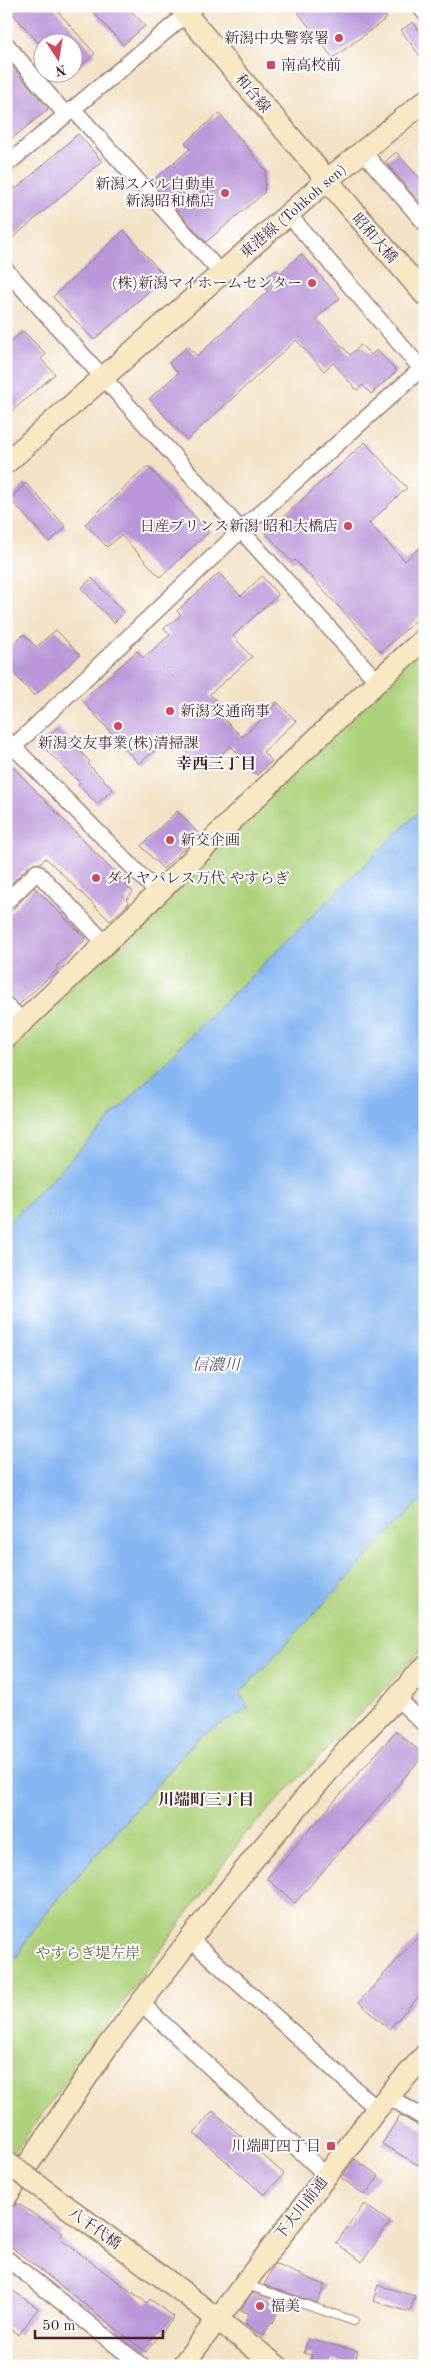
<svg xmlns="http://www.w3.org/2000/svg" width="431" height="2372" font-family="'Old Standard TT','Noto Serif JP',serif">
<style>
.green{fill:#add17a;stroke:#7c7852}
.water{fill:#84b6f1;stroke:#676a8e}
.building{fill:#b997d9}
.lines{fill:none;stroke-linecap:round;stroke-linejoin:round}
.lane-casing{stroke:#9e8078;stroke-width:10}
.street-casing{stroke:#9e8078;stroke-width:18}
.secondary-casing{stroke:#9e8078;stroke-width:24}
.lane{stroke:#fff;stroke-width:8}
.street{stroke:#fff;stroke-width:15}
.secondary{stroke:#f8e8c3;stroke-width:21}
.secondary-bridge-casing{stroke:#9e8078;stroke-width:24;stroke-linecap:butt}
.secondary-bridge{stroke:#f8e8c3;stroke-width:21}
.poi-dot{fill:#d1495b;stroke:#fff;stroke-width:2}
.labels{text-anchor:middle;stroke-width:4;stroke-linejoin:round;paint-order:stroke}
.poi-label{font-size:15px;fill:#4a1f2b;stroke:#fff;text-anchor:end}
.street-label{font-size:15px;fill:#4a1f2b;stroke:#fff}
.park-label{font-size:15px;fill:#685443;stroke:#fff}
.neighbourhood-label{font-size:16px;font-weight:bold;fill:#4a1f2b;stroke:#fff}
.water-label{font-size:16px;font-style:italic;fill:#5e5470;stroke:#fff}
</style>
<rect width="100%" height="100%" fill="#fff"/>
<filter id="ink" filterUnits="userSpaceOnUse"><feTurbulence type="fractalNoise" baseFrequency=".02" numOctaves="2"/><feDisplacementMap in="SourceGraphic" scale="10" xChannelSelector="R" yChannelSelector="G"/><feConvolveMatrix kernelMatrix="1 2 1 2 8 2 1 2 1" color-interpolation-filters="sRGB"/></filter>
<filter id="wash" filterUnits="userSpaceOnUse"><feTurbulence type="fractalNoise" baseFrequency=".0096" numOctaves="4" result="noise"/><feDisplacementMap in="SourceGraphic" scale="20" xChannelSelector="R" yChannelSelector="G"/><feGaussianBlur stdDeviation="1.12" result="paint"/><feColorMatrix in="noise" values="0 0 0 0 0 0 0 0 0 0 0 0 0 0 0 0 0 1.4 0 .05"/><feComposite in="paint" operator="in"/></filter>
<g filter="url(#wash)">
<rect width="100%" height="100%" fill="#f2e2c6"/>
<path class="green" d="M425 641V806L200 1026 6 1226V1051Z
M419 1501 425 1506V1646L243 1837 6 2164V1972L44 1915 200 1736 248 1709 240 1693Z"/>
<path class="water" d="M425 806V1506L419 1502 240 1693 249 1709 199 1736 44 1915 6 1972V1226L200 1026Z"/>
<g id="blocks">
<path class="building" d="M6 6H53L95 54 72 73V42H38Z
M88 6H127L145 26 123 45Z
M293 6H378L387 18 333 58Z
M413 22 425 39V63L401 30Z
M6 59 48 109 13 138 6 130Z
M219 113 266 171 264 193 206 242 151 182 190 149 185 143Z
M78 134 102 161 6 244V177L16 189Z
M396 152 425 184V208L385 162Z
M124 230 165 277 94 340 53 297Z
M301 254 340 298 316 318 350 355 361 345 371 355 377 350 397 371 371 394 363 385 357 390 333 363 324 371 296 340 187 440 149 399 178 373 169 363 188 346 197 356 268 291 261 282 276 270 279 274Z
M23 331 46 354 41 359 55 374 6 416V346Z
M365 442 407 488 369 523 405 561 425 543V612L381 652 295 560 292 562 266 533Z
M148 466 209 532 160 577 121 535 107 547 85 524Z
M26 483 66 527 49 542 10 499Z
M219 573 241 596 262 576 278 595 233 636 252 657 210 694 223 708 218 713 242 737 267 715 265 714 277 702 296 721 263 752 272 761 257 775 231 746 203 770 172 736 139 764 82 700 137 651 143 658 170 635 164 628 181 615 177 611Z
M92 578 124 613 114 623 81 588Z
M56 630 80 655 34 696 6 665V651L24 634 36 647Z
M58 727 90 762 88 764 113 789 97 804 78 785 80 783 40 744Z
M13 767 133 892 126 900 129 903 110 921 46 858 40 863 30 865 6 889V774Z
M177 811 199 834 163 869 141 846Z
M34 887 86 939 56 967 58 969 19 1005 6 996V917Z
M396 1731 424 1755 295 1903 267 1878Z
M425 1929V1990L389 2029 359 2002Z
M213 2111 284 2174 264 2195 194 2133Z
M400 2115 425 2130V2169L382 2144Z
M355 2159 379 2176 365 2195 341 2178Z
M17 2203 63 2233 59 2238 114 2279 147 2303 150 2299 174 2317 146 2352 6 2243V2213Z
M364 2204 390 2222 362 2262 336 2243Z
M275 2264 325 2285 317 2303 264 2285Z
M378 2285 415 2296 410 2312 373 2301Z
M6 2286 38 2308 19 2335 6 2326Z
M253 2293 281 2302 273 2323 271 2322 263 2337 245 2323 249 2313 240 2310Z
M308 2339 358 2351 354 2366 332 2360 331 2366H309L312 2355 304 2353Z"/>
</g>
</g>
<g filter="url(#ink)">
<use href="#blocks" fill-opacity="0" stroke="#9e8078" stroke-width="1"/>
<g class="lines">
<defs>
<path id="lane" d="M247 2285 354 2321"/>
<path id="street" d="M419 6 425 13
M6 44 66 115
M73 109 222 274
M363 152 425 223
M6 165 196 6
M289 215 425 373
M6 270 377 681
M6 739 158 893
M6 754 241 530 421 369
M6 902 37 872 105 943
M6 1005 23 1021
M397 1698 425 1725
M190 1939 377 2109
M141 2003 326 2175
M388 2096 425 2119
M6 2258 142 2366"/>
<path id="secondary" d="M179 6 425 295
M6 463 326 181 425 101
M6 1037C149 907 281 767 425 638
M6 2197 107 2047 190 1939 259 1852 350 1746 397 1698 425 1666
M184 2293 277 2366
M182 2366 377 2109 425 2055"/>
</defs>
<use href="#lane" class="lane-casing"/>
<use href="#street" class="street-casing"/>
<use href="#secondary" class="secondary-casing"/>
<use href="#lane" class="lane"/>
<use href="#street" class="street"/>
<use href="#secondary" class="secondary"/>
<defs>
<path id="secondary-bridge" d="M6 2162 184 2293"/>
</defs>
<use href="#secondary-bridge" class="secondary-bridge-casing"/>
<use href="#secondary-bridge" class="secondary-bridge"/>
</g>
</g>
<g class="poi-dot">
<circle cx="339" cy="38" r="5"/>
<rect x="266" y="60" width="10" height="10" rx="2.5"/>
<circle cx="225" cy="193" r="5"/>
<circle cx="312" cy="283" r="5"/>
<circle cx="348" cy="526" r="5"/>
<circle cx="170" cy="711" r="5"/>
<circle cx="118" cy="726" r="5"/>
<circle cx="170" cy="840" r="5"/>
<circle cx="96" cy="878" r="5"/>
<rect x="326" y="2141" width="10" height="10" rx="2.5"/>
<circle cx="260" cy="2306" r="5"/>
</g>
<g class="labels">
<g class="poi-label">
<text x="329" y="43">新潟中央警察署</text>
<text x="281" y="70" text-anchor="start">南高校前</text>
<text x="215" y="189">新潟スバル自動車<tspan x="215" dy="17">新潟昭和橋店</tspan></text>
<text x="302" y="288">(株)新潟マイホームセンター</text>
<text x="338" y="531">日産プリンス新潟 昭和大橋店</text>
<text x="180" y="716" text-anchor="start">新潟交通商事</text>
<text x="118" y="748" text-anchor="middle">新潟交友事業(株)清掃課</text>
<text x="180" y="845" text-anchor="start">新交企画</text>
<text x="106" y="883" text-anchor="start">ダイヤパレス万代 やすらぎ</text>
<text x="321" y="2151">川端町四丁目</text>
<text x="270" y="2311" text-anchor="start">福美</text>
</g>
<g class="street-label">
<text transform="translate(253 93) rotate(50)" y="5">和合線</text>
<text transform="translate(293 211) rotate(-41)" y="5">東港線 (Tohkoh sen)</text>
<text transform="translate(375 238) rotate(49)" y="5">昭和大橋</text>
<text transform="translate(301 2208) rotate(-52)" y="5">下大川前通</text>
<text transform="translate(95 2228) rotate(36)" y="5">八千代橋</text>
</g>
<g class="park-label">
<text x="88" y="1958">やすらぎ堤左岸</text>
</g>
<g class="neighbourhood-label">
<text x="216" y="769">幸西三丁目</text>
<text x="206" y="1805">川端町三丁目</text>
</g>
<g class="water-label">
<text x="216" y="1370">信濃川</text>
</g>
</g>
<rect width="431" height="2372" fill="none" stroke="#fff" stroke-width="25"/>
<g transform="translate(58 58) rotate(168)"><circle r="24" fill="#ffffff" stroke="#b7a5aa"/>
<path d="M0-4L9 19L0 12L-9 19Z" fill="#d1495b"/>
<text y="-8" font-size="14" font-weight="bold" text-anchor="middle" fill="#4a1f2b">N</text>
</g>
<path d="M35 2330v8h128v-8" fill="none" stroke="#4a1f2b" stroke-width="2.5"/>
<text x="42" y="2330" font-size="15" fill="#4a1f2b" stroke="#ffffff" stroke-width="4" paint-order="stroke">50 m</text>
</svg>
